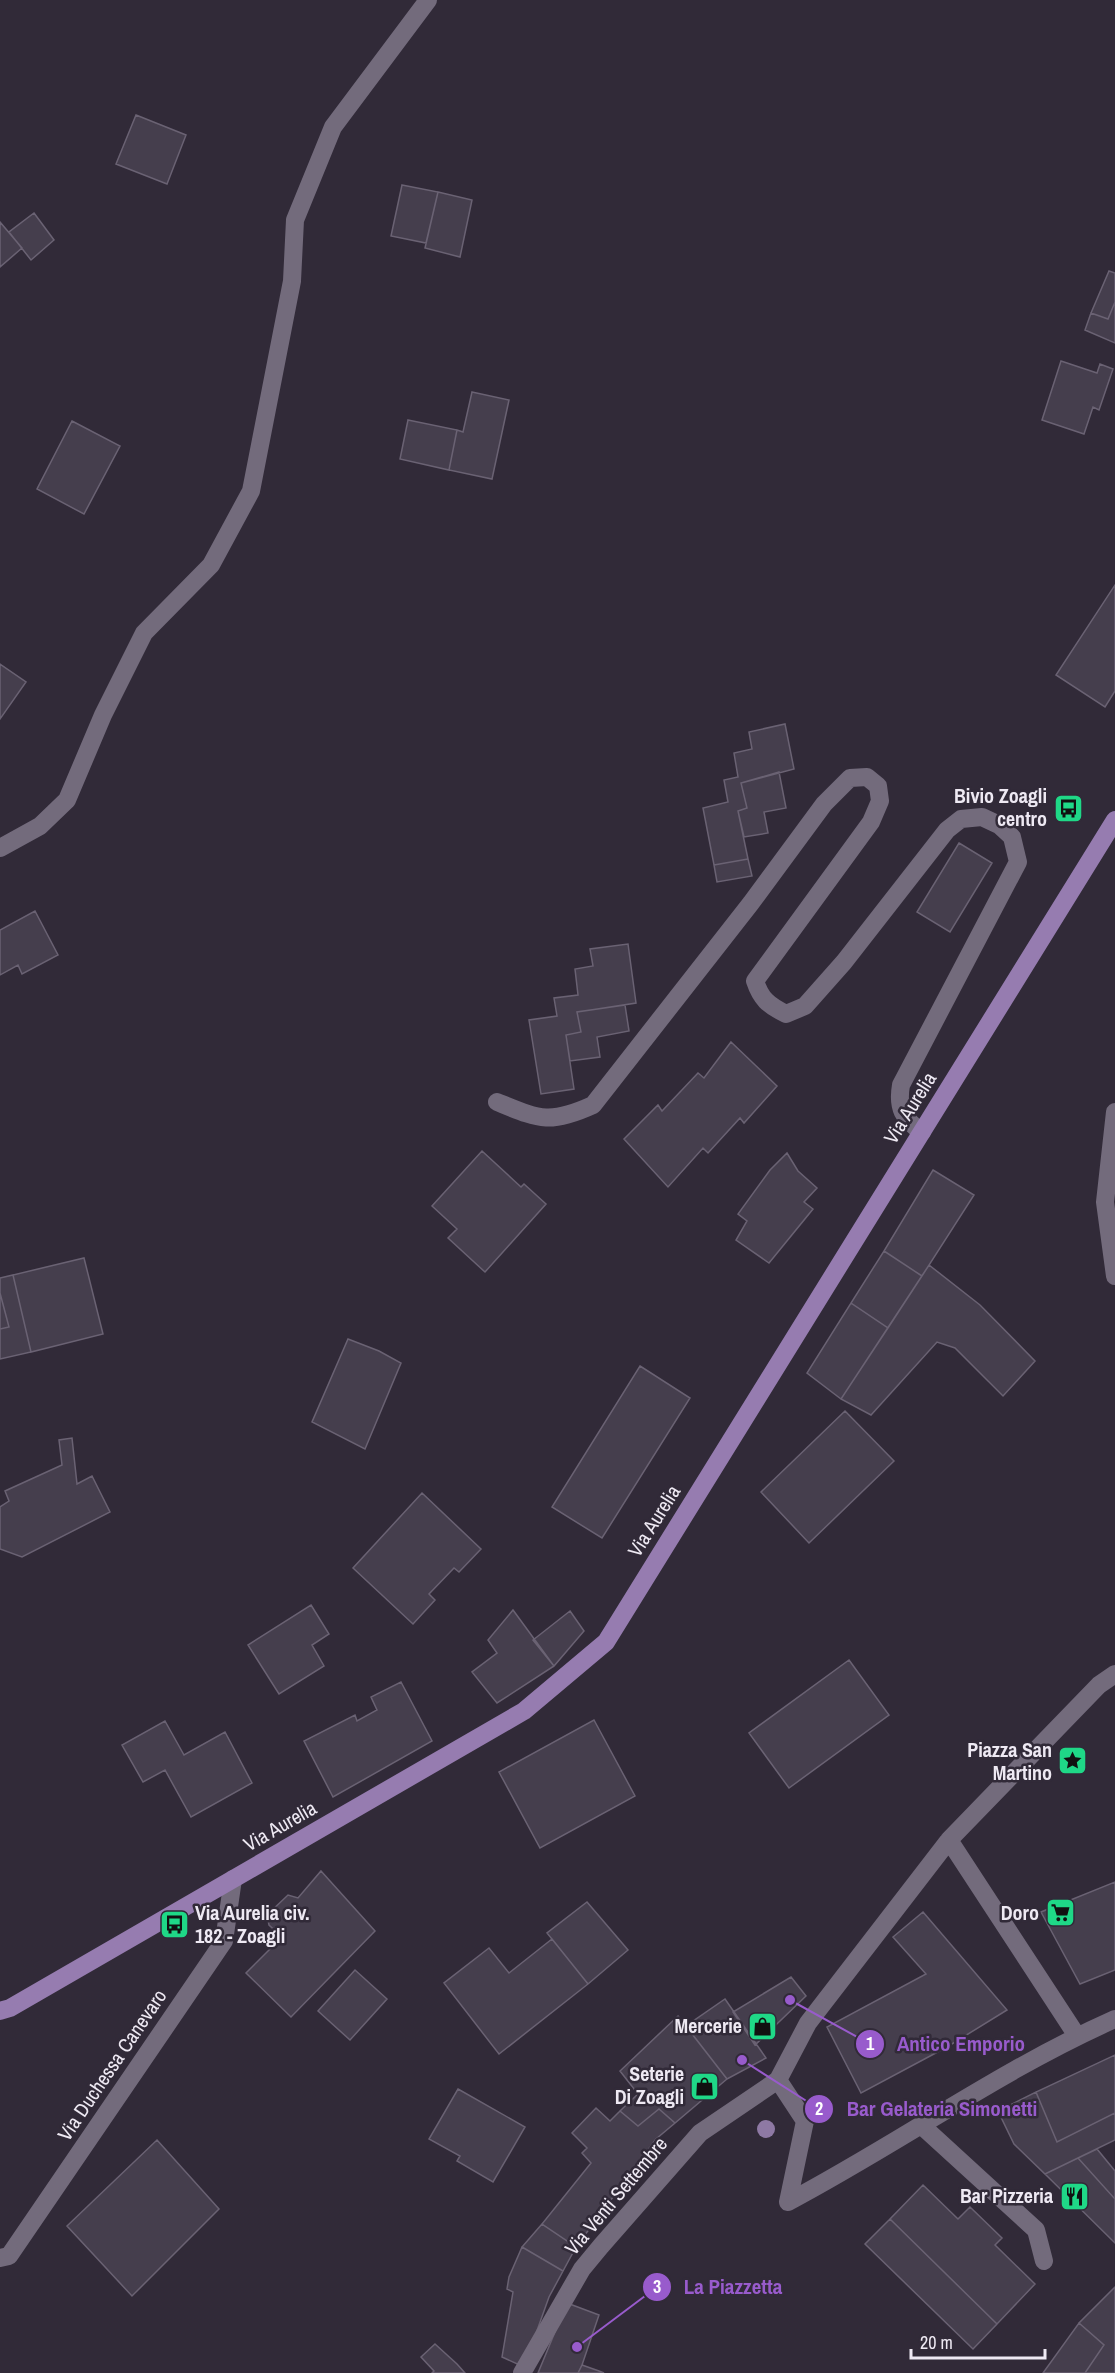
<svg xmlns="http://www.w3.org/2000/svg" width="1115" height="2373" font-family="'Archivo Narrow',sans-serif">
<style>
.building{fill:#453e4d;stroke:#6a6273;stroke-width:1.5}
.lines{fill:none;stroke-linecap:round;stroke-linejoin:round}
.lane{stroke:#736b7c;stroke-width:18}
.street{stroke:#736b7c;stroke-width:18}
.primary{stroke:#967cb0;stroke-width:18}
.tree{fill:#8e79a4}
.labels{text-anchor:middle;stroke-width:5;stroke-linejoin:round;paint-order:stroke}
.poi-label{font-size:20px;font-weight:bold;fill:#eee9f3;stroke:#312a38;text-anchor:end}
.street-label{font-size:20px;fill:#eee9f3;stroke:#312a38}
.leader{fill:none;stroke:#985bcc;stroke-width:2}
.callout-dot{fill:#985bcc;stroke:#312a38;stroke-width:2}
.mark-label{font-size:18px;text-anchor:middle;font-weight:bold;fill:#fff}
.callout-label{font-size:21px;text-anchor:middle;font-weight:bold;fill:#985bcc;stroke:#312a38;stroke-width:5;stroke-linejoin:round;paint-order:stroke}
</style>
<rect width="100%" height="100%" fill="#312a38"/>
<path class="building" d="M136 115 186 135 167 184 116 164Z
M402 185 438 192 426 243 391 236Z
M438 192 472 200 460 257 425 248Z
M34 213 54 240 31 260 9 232Z
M0 222 22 248 0 267Z
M1109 271 1115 273V302L1108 319 1091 313Z
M1115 302V343L1085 330 1091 313 1108 319Z
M1061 361 1097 373 1100 364 1113 369 1099 410 1093 407 1084 434 1042 420Z
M472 392 509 400 492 479 449 470 457 430 463 432Z
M408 420 457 430 449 470 400 459Z
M72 421 120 446 84 514 37 489Z
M1115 585V691L1105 707 1056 675Z
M0 664 26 682 0 719Z
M785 724 794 769 741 783 747 808 738 811 748 859 714 865 703 808 728 802 724 780 738 777 734 753 752 749 749 732Z
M779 772 786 808 764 812 768 833 744 837 738 811 747 808 741 783Z
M959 843 992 863 950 932 917 912Z
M748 859 752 876 717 882 714 865Z
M35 911 58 955 22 974 18 965 0 975V930Z
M628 944 636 1003 577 1012 581 1032 566 1035 574 1089 541 1094 529 1020 557 1016 554 998 578 995 575 969 593 966 590 949Z
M625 1005 629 1031 597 1037 600 1057 570 1061 566 1035 581 1032 577 1012Z
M731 1042 777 1086 744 1123 740 1118 708 1153 703 1148 668 1187 624 1139 658 1105 662 1111 698 1073 704 1078Z
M482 1151 521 1187 524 1184 546 1204 485 1272 448 1238 457 1229 432 1206Z
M787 1153 798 1171 817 1188 804 1202 813 1209 769 1263 736 1240 747 1221 738 1214 770 1170Z
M933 1170 974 1195 922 1276 884 1251Z
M884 1251 922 1276 888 1328 851 1303Z
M84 1258 103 1334 31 1352 13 1275Z
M929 1265 980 1305 1035 1361 1003 1396 955 1348 937 1342 871 1415 841 1399Z
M13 1275 31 1352 0 1359V1329L9 1327 0 1293V1278Z
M0 1293 9 1327 0 1329Z
M851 1303 888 1328 841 1399 807 1373Z
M348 1339 379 1351 401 1363 365 1449 312 1422Z
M640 1366 690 1398 602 1538 552 1507Z
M845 1411 894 1461 809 1543 761 1492Z
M72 1438 77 1484 92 1476 110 1512 22 1557 0 1549V1507L9 1501 5 1491 62 1465 59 1440Z
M422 1493 481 1549 459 1572 454 1568 429 1594 435 1600 413 1624 353 1568Z
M311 1605 329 1634 312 1645 324 1666 279 1694 248 1645Z
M513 1610 554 1666 497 1703 472 1672 497 1653 488 1640Z
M570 1611 584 1631 554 1666 533 1640Z
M849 1660 889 1715 789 1788 749 1733Z
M401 1682 432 1741 333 1797 304 1741 355 1715 357 1721 377 1710 371 1697Z
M594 1720 635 1796 540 1848 499 1772Z
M165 1721 184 1755 225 1732 252 1783 191 1817 165 1770 143 1782 122 1745Z
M321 1871 375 1931 291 2017 246 1973 282 1937 269 1925 267 1915 288 1895 298 1898Z
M1115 1882V1970L1080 1984 1041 1912Z
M587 1902 628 1950 588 1984 547 1933Z
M923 1912 1007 2010 947 2047 861 2093 827 2027 926 1974 893 1937Z
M552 1939 588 1984 499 2054 444 1983 489 1948 509 1973Z
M355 1970 387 1999 350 2040 318 2011Z
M791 1977 806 1996 755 2045 733 2012Z
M725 1999 766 2058 727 2079 686 2026Z
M678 2016 727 2079 675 2123 659 2109 638 2126 620 2111 638 2094 620 2071Z
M1115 2055V2113L1057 2142 1036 2092Z
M458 2089 525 2127 493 2182 457 2161 460 2156 429 2139Z
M1036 2092 1057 2142 1115 2113V2140L1045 2174 1014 2144 998 2111Z
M596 2108 610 2121 620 2111 638 2126 659 2109 675 2123 656 2139 576 2247 542 2224 591 2163 582 2153 587 2148 572 2133Z
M157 2140 219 2209 132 2296 67 2226Z
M1097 2149 1115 2171V2199L1078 2158Z
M1078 2158 1115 2199V2243L1045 2174Z
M923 2185 958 2219 970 2207 1002 2238 995 2245 1035 2284 997 2324 890 2219Z
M890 2219 997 2324 973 2349 865 2244Z
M542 2224 576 2247 563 2271 522 2247Z
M522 2247 563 2271 549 2297 524 2367 502 2357 513 2292 507 2289 509 2277Z
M1115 2287V2373H1085L1104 2345 1079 2323Z
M567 2303 599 2315 582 2365 578 2373H538Z
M1079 2323 1104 2345 1085 2373H1043Z
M435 2344 457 2364 465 2373H432L434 2371 421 2357Z
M582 2365 599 2371 604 2373H578Z"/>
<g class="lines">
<path class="lane" d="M497 1102C539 1119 549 1125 593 1105L751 903 824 804 850 778 867 777 878 786 880 801 871 822 755 981C761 999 768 1005 786 1014L805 1006 844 962 947 830 961 819 982 817 999 825 1012 837 1018 862 901 1085C897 1108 903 1119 922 1132
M921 2125 1036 2230 1044 2261"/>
<path class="street" d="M0 848 40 826 67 800 103 715 144 633 211 565 251 491 292 281 295 220 333 127 428 0
M1115 1112 1105 1202 1115 1276
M949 1840 1077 2036
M778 2080 805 2121 788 2202
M788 2202C898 2144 1000 2070 1115 2019
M0 2258 9 2256 224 1941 233 1879
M522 2373 582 2269 601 2246 700 2133 778 2080 808 2023 949 1840 1099 1685 1115 1674"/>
<path class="primary" d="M0 2011 10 2008 524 1711 606 1642 1115 820"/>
</g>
<circle class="tree" cx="766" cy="2129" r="9"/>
<defs>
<symbol id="bus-square" viewBox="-11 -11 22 22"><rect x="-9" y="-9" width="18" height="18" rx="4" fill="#1fd887" stroke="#312a38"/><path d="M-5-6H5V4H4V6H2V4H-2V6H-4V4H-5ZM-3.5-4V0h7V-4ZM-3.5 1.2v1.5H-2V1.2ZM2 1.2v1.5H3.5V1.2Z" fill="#111"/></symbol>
<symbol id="sight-square" viewBox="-11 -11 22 22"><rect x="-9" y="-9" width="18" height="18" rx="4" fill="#1fd887" stroke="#312a38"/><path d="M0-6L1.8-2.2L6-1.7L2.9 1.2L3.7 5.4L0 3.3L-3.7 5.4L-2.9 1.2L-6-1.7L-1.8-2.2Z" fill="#111"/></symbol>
<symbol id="supermarket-square" viewBox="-11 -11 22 22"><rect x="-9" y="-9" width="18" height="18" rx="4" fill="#1fd887" stroke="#312a38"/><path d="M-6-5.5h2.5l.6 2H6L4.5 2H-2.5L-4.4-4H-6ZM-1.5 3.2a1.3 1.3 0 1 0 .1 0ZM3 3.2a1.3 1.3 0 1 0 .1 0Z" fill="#111"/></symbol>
<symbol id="shop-square" viewBox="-11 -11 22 22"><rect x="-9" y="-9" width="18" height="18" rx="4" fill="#1fd887" stroke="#312a38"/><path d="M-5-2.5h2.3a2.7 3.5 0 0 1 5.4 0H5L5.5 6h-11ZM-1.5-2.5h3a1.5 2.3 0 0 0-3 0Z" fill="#111"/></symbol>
<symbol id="restaurant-square" viewBox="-11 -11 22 22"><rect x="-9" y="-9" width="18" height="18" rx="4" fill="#1fd887" stroke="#312a38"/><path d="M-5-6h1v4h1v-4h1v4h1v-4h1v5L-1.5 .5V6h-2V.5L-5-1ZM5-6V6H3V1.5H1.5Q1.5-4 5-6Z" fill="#111"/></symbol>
</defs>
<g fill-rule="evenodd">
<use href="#bus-square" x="1052" y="792" width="33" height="33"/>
<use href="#sight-square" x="1056" y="1744" width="33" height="33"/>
<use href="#supermarket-square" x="1044" y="1896" width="33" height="33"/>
<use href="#bus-square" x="158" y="1908" width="33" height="33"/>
<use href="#shop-square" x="746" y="2010" width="33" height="33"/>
<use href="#shop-square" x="688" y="2070" width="33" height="33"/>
<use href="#restaurant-square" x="1058" y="2180" width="33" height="33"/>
</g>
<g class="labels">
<g class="poi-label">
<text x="1047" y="803">Bivio Zoagli<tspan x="1047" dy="23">centro</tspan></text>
<text x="1052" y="1757">Piazza San<tspan x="1052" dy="23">Martino</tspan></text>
<text x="195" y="1920" text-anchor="start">Via Aurelia civ.<tspan x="195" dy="23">182 - Zoagli</tspan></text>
<text x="1039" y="1920">Doro</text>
<text x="742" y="2033">Mercerie</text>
<text x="684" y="2081">Seterie<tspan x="684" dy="23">Di Zoagli</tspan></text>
<text x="1053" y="2203">Bar Pizzeria</text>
</g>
<g class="street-label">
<text transform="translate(910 1108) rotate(-58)" y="7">Via Aurelia</text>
<text transform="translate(654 1521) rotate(-58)" y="7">Via Aurelia</text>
<text transform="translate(280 1826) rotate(-30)" y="7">Via Aurelia</text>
<text transform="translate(112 2065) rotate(-56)" y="7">Via Duchessa Canevaro</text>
<text transform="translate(616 2196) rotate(-50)" y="7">Via Venti Settembre</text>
</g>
</g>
<path class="leader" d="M790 2000L870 2044M742 2060L819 2109M577 2347L657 2287"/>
<g class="callout-dot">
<circle cx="790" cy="2000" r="6"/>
<circle cx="742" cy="2060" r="6"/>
<circle cx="577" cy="2347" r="6"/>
<circle cx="870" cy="2044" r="15"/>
<circle cx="819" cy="2109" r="15"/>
<circle cx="657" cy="2287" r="15"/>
</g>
<g class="mark-label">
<text x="870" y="2050">1</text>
<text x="819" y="2115">2</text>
<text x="657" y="2293">3</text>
</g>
<g class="callout-label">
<text x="961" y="2051">Antico Emporio</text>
<text x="942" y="2116">Bar Gelateria Simonetti</text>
<text x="733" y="2294">La Piazzetta</text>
</g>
<path d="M911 2349v9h134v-9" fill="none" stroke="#eee9f3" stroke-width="3"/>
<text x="920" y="2349" font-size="18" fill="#eee9f3" stroke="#312a38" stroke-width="4.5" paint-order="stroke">20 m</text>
</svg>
